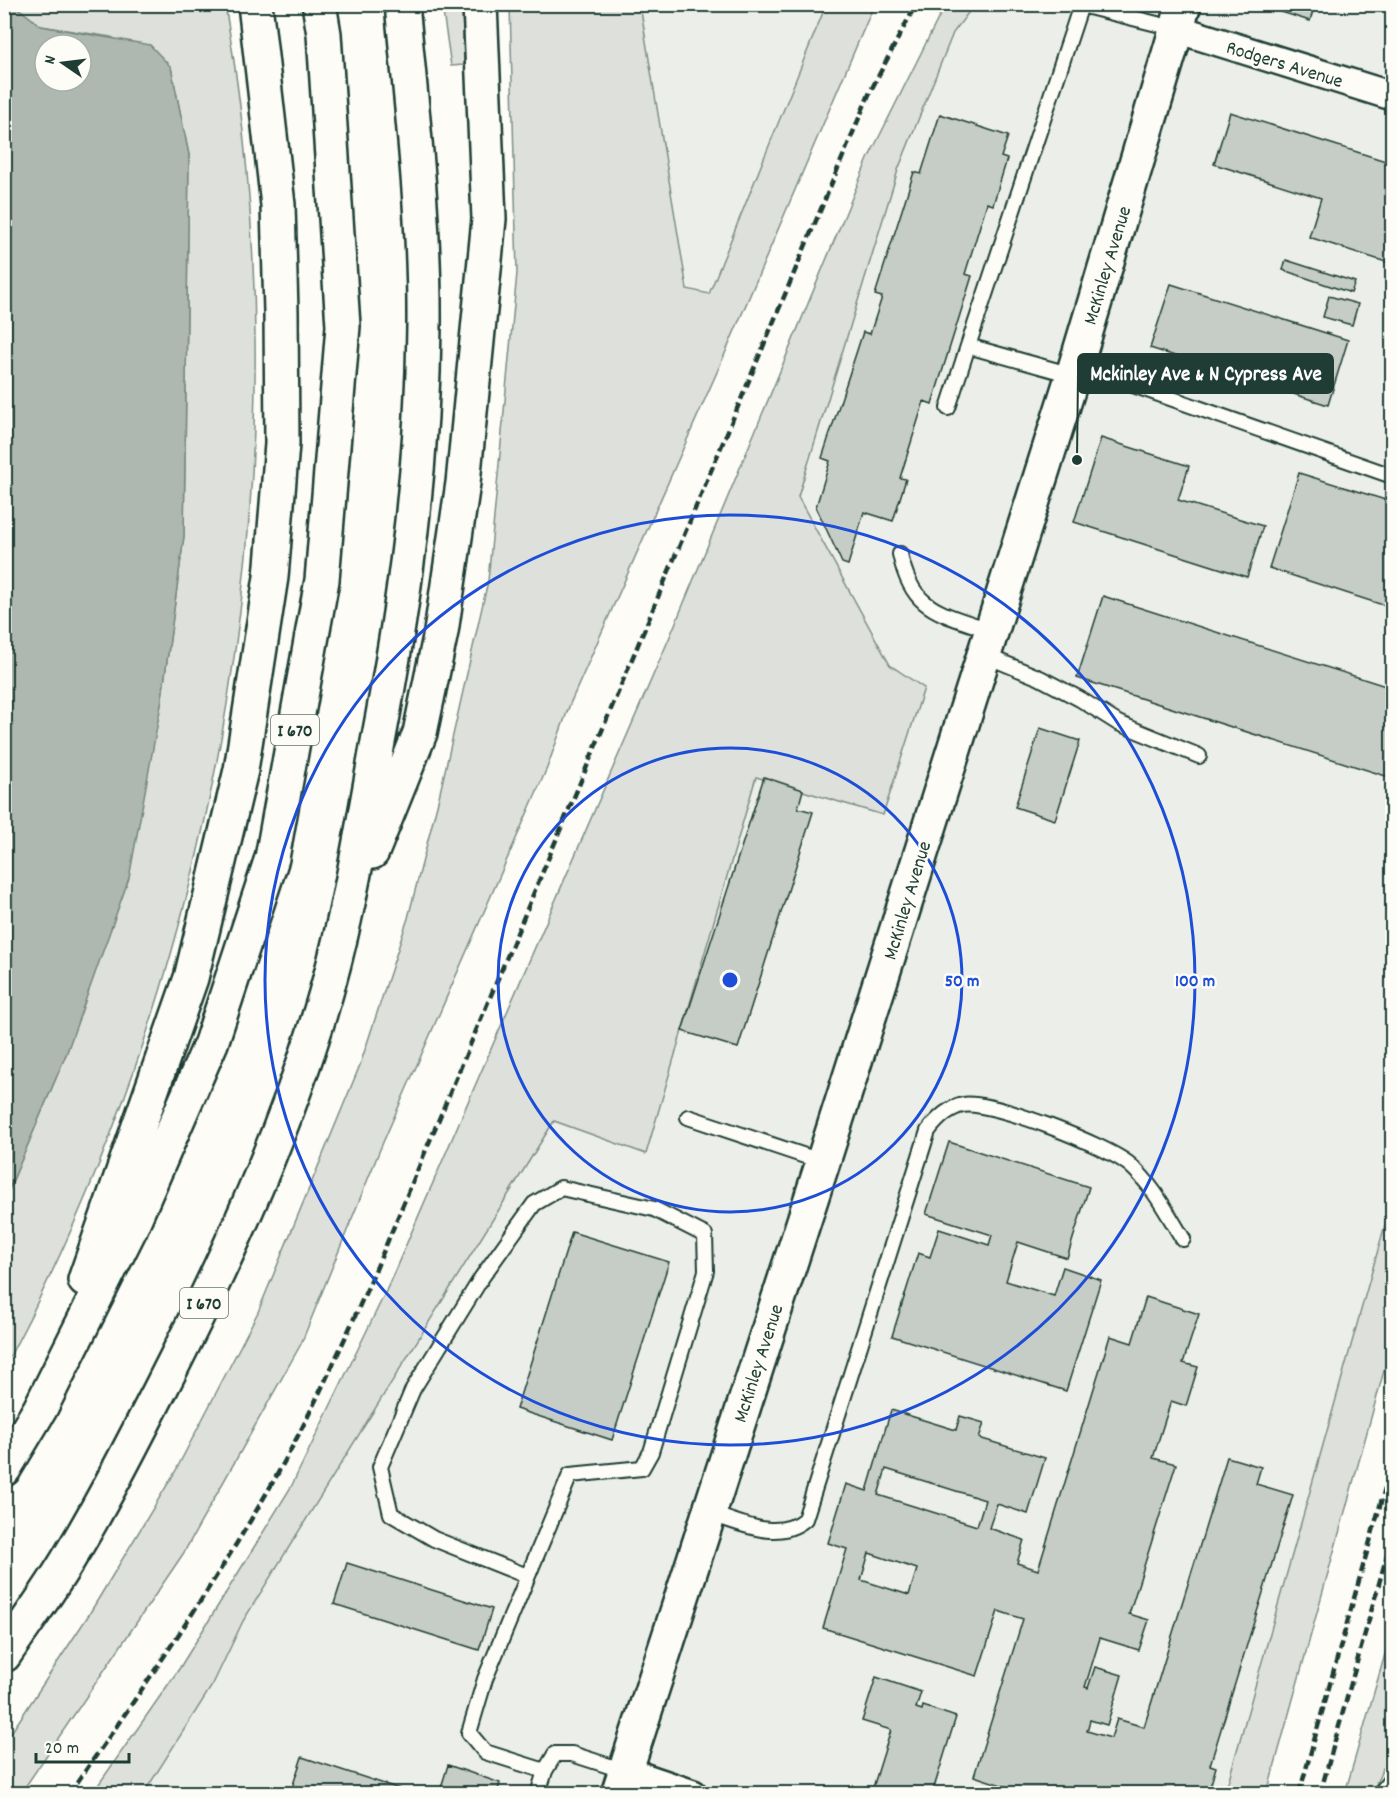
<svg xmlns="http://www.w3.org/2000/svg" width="1397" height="1798" font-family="Dekko,sans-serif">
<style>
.built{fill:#eceee9}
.green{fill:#dde0db;stroke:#7e8e88;stroke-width:1.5}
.water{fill:#aeb8b1;stroke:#75877f;stroke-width:1.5;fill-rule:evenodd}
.building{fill:#c6cdc7;stroke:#1f3d34;stroke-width:1.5;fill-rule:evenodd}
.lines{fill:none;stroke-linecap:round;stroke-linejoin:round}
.lane-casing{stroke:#1f3d34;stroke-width:18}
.street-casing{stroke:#1f3d34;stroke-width:32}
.secondary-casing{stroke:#1f3d34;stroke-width:38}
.highway-casing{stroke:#1f3d34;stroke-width:38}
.lane{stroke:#fdfcf7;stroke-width:14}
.street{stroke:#fdfcf7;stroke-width:27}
.secondary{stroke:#fdfcf7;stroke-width:33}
.highway{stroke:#fdfcf7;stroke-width:33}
.rail{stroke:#1f3d34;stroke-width:4.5;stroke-dasharray:9 4.5;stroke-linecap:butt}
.ring{fill:none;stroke:#1d4ed8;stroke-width:3}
.labels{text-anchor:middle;stroke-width:5;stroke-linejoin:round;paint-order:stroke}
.shield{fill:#fdfcf7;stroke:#62766e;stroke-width:1.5}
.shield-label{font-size:18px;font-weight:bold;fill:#1f3d34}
.street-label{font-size:20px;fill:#1f3d34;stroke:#fdfcf7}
.centre{fill:#1d4ed8;stroke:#fdfcf7;stroke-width:3}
.ring-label{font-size:18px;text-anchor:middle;font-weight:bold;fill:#1d4ed8;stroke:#fdfcf7;stroke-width:5;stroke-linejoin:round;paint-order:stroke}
.leader{fill:none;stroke:#1f3d34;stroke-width:2}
.callout-dot{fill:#1f3d34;stroke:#fdfcf7;stroke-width:2}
.callout{fill:#1f3d34;stroke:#1f3d34;stroke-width:2}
.callout-label{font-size:21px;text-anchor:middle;font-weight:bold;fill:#fff}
</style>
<rect width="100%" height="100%" fill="#fdfcf7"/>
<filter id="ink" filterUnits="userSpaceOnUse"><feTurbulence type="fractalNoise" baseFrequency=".0167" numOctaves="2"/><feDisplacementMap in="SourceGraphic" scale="12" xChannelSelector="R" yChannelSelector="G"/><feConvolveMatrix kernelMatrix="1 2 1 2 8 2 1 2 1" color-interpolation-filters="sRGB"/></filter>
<g filter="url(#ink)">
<path class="built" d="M640 5H826L709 294 687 290Z
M974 5H1392V1200L1225 1793 144 1794 213 1684 243 1621 554 1121 646 1154 756 776 883 814 924 688 890 665 798 497 898 170 953 33Z"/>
<path class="green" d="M13 5H225C305 463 224 955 5 1366V1199L67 1052 161 705 184 536 189 155 171 67 111 37 41 26Z
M442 5H462L464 65 451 66Z
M510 5H640L687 289 709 294 826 5H874L721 363 570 704 547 768 381 1147 301 1344 183 1554 21 1793H5V1742L88 1616 175 1472 258 1312 360 1065 408 918 439 797 488 581 517 273Z
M945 5H974L953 33 898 170 798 497 890 665 924 688 883 815 756 777 646 1154 554 1121 243 1621 213 1684 144 1793 92 1794 179 1669 291 1487 386 1291 671 634 868 159Z
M1392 1200V1342L1267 1793H1225Z
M1392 1630V1763L1383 1768 1372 1793H1345Z"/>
<path class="water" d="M13 4 41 26 150 45 171 67 189 155 184 536 161 705 129 878 67 1052 5 1199 4 5ZM45 45H81V81H45Z"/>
<path class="building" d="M1256 4H1315L1310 21Z
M1230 112 1392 163V264L1309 237 1321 198 1214 164Z
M940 114 1008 136 1001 157 1007 159 993 205 987 203 965 274 972 276 932 404 924 401 900 478 906 479 893 521 864 512 848 565 842 563 816 507 830 461 822 458 863 332 870 334 882 297 875 295 914 172 921 174Z
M1286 260 1355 282 1351 293 1283 270Z
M1171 284 1348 340 1328 405 1150 348Z
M1329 296 1358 304 1352 325 1323 317Z
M1101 438 1189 466 1178 500 1263 526 1247 577 1074 522Z
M1299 473 1392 502V608L1269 568Z
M1103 596 1392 688V778L1077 678Z
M1040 728 1080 741 1055 820 1015 807Z
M764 777 803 790 798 808 813 812 738 1048 682 1031Z
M949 1142 1089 1187 1067 1258 1018 1242 1006 1281 1054 1296 1063 1267 1101 1280 1066 1391 892 1336 918 1253 930 1257 939 1229 989 1245 992 1235 926 1214Z
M572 1232 669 1262 612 1440 516 1409Z
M1146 1297 1199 1314 1183 1363 1198 1367 1186 1406 1171 1401 1153 1458 1176 1464 1129 1614 1149 1620 1139 1650 1100 1638 1085 1687 1088 1688 1095 1667 1122 1675 1107 1725 1090 1720 1087 1731 1111 1738 1117 1719 1144 1727 1227 1457 1261 1467 1256 1484 1293 1495 1210 1765 1216 1767 1208 1794H1029L974 1776 1023 1619 998 1611 977 1676 823 1628 847 1549 828 1543 846 1484 867 1491 891 1410 956 1430 960 1416 984 1423 979 1438 1045 1458 1028 1514 997 1504 989 1528 1024 1540 1017 1563 1038 1570 1110 1336 1132 1343ZM886 1469 985 1500 977 1526 878 1495ZM869 1553 917 1569 909 1595 861 1580Z
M347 1563 492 1609 479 1650 334 1604Z
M876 1677 921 1692 916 1708 922 1710 923 1706 956 1717 932 1794H871L891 1730 862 1721Z
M302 1757 415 1794H290Z
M448 1765 500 1783 497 1794H439Z"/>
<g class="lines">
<defs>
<path id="lane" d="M1076 365 1392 476
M1072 375 968 346 1081 5 1177 29
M948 408 968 346
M900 554C912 612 940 612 991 631
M984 655 1040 678 1080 699 1118 723 1199 756
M688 1117 823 1162
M708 1513C739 1522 777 1543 805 1519L928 1131C937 1119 948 1108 963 1105 991 1100 1108 1146 1130 1165 1153 1185 1167 1213 1183 1239
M527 1576 434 1539 391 1514 380 1467 413 1389 482 1277 534 1204 561 1188 654 1209 705 1235 706 1271 651 1452 642 1468 570 1475 485 1679 469 1733 485 1752 545 1771
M538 1794 545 1771 555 1754H572L625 1771
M1380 1794 1392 1778"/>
<path id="street" d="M1177 29 1392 96
M625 1771 693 1794"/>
<path id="secondary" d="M618 1794 823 1162 1076 365 1184 4"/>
<path id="highway" d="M372 852 420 733 441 632 463 483 489 219 480 4
M85 1280 191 978 241 770 271 577 282 444 281 312 278 205 255 4
M4 1469 40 1409 130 1229 211 1043 272 858 322 580 343 326 324 34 319 4
M4 1655C27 1621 52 1588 72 1553 104 1501 131 1446 159 1392 220 1273 277 1151 317 1023 346 932 361 836 378 742 404 605 423 467 424 326 425 219 412 112 402 4"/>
</defs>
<use href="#lane" class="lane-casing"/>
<use href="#street" class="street-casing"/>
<use href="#secondary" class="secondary-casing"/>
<use href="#highway" class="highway-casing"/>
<use href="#lane" class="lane"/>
<use href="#street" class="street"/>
<use href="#secondary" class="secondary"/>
<use href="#highway" class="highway"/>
<path class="rail" d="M69 1794C141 1692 211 1590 273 1482 312 1413 344 1341 376 1269L870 92 916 4
M1299 1794 1392 1463
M1320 1794 1392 1537"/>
</g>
</g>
<g class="ring">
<circle cx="730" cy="980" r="232"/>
<circle cx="730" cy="980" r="465"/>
</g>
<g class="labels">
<g class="shield">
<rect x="271" y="715" width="48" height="30" rx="4.5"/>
<rect x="180" y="1288" width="48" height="30" rx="4.5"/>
</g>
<g class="shield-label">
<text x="295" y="736">I 670</text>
<text x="204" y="1309">I 670</text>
</g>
<g class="street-label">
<text transform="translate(1285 63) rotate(17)" y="7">Rodgers Avenue</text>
<text transform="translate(1106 265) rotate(-73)" y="7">McKinley Avenue</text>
<text transform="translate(906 900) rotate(-73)" y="7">McKinley Avenue</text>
<text transform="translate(757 1363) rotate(-72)" y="7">McKinley Avenue</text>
</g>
</g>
<circle cx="730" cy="980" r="9" class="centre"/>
<g class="ring-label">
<text x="962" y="986">50 m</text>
<text x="1195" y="986">100 m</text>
</g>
<path class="leader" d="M1077 460L1078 373"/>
<circle class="callout-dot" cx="1077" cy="460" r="6"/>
<rect class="callout" x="1078" y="354" width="255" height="39" rx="6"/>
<g class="callout-label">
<text x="1206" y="380">Mckinley Ave &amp; N Cypress Ave</text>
</g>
<rect width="1397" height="1798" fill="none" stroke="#fdfcf7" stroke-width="24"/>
<rect x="12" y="12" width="1373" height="1774" fill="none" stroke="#1f3d34" stroke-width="2" filter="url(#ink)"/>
<g transform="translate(63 63) rotate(284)"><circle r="28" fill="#fdfcf7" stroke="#a4b0a9" stroke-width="1.5"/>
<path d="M0-4.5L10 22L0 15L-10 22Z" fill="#1f3d34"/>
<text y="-9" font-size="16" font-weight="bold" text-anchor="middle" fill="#1f3d34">N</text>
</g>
<path d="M36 1753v9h93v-9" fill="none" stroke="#1f3d34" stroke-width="3"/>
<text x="45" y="1753" font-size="18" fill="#1f3d34" stroke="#fdfcf7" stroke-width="4.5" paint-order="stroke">20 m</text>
</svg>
